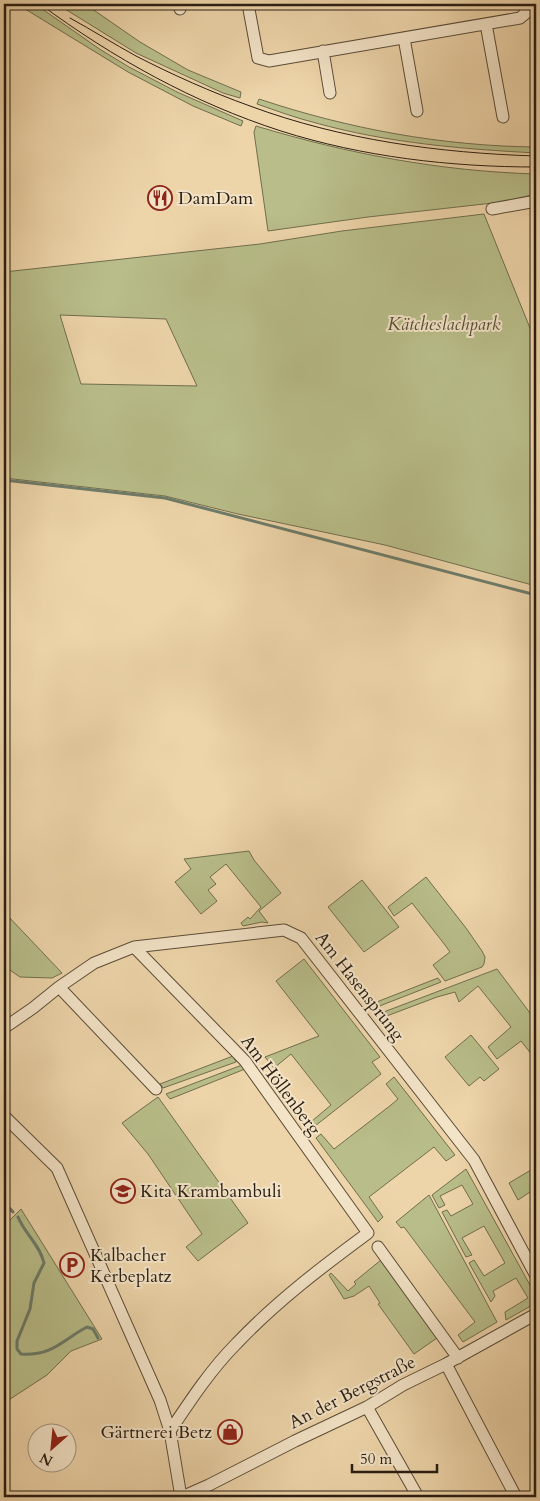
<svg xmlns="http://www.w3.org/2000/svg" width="540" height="1501" font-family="Cardo,serif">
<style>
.green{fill:#b8bd89;stroke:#716e4e;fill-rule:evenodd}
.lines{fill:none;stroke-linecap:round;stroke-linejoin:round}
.stream{stroke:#6d7b69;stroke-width:3}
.minor-casing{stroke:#5b4c38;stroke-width:13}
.minor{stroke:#f3e3c7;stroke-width:11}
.tram{stroke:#2a1e12;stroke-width:1}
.labels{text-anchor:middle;stroke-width:4;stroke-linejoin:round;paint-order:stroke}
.poi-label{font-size:18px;fill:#2a1e12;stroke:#f3e3c7;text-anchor:start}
.park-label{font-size:18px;font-style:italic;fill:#554e36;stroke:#f3e3c7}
.street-label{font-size:18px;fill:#2a1e12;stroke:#f3e3c7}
</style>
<rect width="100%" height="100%" fill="#edd4a9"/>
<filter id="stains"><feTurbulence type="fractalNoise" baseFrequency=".004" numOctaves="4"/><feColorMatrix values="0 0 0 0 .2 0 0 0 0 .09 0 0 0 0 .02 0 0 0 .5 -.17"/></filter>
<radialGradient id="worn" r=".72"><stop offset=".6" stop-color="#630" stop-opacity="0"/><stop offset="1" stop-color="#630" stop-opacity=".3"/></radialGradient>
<path class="green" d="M17 4H35L101 50 129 67 177 92 243 121 241 126 193 106 128 72Z
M57 4H85L140 42 188 70 241 92 240 98 223 93 136 53Z
M259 99C349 129 442 146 536 147V153C462 149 388 143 316 123 296 118 277 111 257 104Z
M256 126C349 154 439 171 536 174V194L502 202 368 217 268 231 254 132Z
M484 214 536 343V586L385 545 238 514 165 496 4 478V272L260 244 342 231ZM60 315 166 319 197 386 81 384Z
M249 851 254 860 281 893 259 911 268 923 262 922 243 926 241 923 248 917 250 919 261 907 226 864 210 877 216 884 208 890 217 901 201 914 175 882 191 869 184 859Z
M426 877 466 928 482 951 485 957 484 964 482 967 445 981 433 965 450 952 445 945 412 903 394 916 388 907Z
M362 880 399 927 364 952 328 907Z
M4 913 7 915 62 973 52 978 20 977 4 966Z
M304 959 380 1057 372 1062 381 1074 315 1126 312 1121 331 1105 291 1054 274 1068 265 1057 319 1036 276 981Z
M497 969 536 1021V1060L521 1041 497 1059 488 1047 511 1027 478 986 459 1002 455 992 437 997 384 1017 381 1013Z
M438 978 441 982 377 1007 374 1003Z
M471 1035 499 1069 484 1081 480 1077 469 1086 445 1057Z
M233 1056 236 1062 163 1088 160 1084Z
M242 1065 245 1069 170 1099 166 1094Z
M394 1077 455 1155 446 1161 434 1147 369 1197 383 1217 378 1222 316 1138 321 1134 334 1149 391 1105 398 1099 386 1084Z
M158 1097 248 1223 198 1261 186 1247 202 1234 148 1154 122 1123Z
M536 1167V1188L518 1200 509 1183Z
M466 1169 536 1296V1303L506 1320 505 1312 528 1298 516 1278 493 1291 495 1296 491 1302 469 1263 474 1260 484 1276 505 1263 484 1226 462 1238 472 1255 466 1257 442 1212 447 1210 451 1216 473 1204 462 1185 440 1196 445 1205 439 1208 432 1195Z
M429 1195 497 1322 463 1342 458 1335 475 1322 404 1227 401 1228 396 1222Z
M21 1209 102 1339 71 1351 47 1375 4 1403V1215L10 1220Z
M381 1260 437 1338 414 1354 378 1304 380 1303 369 1286 354 1296 344 1299 329 1275 331 1273 348 1291 356 1284 354 1282Z"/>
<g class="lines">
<path class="stream" d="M4 480 165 498 536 595
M4 1202 13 1212
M18 1217C25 1234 40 1245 44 1263L34 1283 30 1309 17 1341V1349L21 1354C53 1356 62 1340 87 1327L93 1329 98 1338"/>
<defs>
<path id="minor" d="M179 4 180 9
M248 4 258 58 269 61 520 18 526 13 524 4
M486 24 503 117
M404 38 417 111
M323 51 330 93
M492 209 536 201
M134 947 245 1061 368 1233C322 1267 277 1301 237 1343 211 1369 190 1401 170 1431
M59 987 156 1089
M4 1028 33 1008 59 987 94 963 134 947 284 930 301 938 474 1160 536 1276
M4 1116 57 1168 160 1400 170 1431 181 1497
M378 1247 458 1358
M446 1364 516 1497
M367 1407 418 1497
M182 1497 209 1485 295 1441 367 1407 403 1385 446 1364 536 1314"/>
</defs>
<use href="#minor" class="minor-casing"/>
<use href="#minor" class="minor"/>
<path class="tram" d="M40 4C113 58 194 103 281 131 363 157 451 167 536 167
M70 18C92 30 114 44 136 56 173 75 211 92 250 106 342 140 439 153 536 156"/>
</g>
<defs>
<symbol id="restaurant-ring" viewBox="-11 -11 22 22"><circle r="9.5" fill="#f3e3c7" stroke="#8f2418" stroke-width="1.5"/><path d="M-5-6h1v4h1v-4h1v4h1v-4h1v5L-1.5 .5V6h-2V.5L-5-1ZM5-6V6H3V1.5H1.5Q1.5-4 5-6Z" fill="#8f2418"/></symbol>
<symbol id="school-ring" viewBox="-11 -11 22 22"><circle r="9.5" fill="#f3e3c7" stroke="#8f2418" stroke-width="1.5"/><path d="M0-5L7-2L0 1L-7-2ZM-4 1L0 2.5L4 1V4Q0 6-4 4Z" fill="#8f2418"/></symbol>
<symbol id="parking-ring" viewBox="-11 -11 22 22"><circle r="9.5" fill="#f3e3c7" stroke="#8f2418" stroke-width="1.5"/><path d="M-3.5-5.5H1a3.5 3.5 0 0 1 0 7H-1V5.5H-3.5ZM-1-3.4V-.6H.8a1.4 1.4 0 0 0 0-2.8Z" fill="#8f2418"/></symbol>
<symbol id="shop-ring" viewBox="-11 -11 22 22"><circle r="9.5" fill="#f3e3c7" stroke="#8f2418" stroke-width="1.5"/><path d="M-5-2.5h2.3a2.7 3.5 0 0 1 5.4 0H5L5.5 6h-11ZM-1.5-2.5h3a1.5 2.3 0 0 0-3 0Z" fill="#8f2418"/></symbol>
</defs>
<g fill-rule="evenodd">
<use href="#restaurant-ring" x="146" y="184" width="28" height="28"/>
<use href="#school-ring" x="109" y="1177" width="28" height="28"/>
<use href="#parking-ring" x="58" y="1251" width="28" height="28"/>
<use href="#shop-ring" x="216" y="1418" width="28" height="28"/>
</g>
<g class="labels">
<g class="poi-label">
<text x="178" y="204">DamDam</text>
<text x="140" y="1197">Kita Krambambuli</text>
<text x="90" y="1261">Kalbacher<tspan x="90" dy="21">Kerbeplatz</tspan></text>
<text x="212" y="1438" text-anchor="end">Gärtnerei Betz</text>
</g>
<g class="park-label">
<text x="444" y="330">Kätcheslachpark</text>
</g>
<g class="street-label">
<text transform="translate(360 986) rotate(52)" y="6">Am Hasensprung</text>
<text transform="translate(281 1085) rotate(53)" y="6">Am Höllenberg</text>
<text transform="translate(352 1392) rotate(-27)" y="6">An der Bergstraße</text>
</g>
</g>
<rect width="540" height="1501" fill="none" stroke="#edd4a9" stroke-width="20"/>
<rect x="5" y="5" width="530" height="1491" fill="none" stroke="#2a1e12" stroke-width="2.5"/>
<rect x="10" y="10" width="520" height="1481" fill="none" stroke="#2a1e12"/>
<g transform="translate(52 1448) rotate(207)"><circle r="24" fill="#f3e3c7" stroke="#a3947f"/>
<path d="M0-4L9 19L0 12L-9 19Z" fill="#8f2418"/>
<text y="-8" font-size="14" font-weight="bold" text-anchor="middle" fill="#2a1e12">N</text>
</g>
<path d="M352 1464v8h85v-8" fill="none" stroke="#2a1e12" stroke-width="2.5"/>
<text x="360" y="1464" font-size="15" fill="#2a1e12" stroke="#f3e3c7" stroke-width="4" paint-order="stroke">50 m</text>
<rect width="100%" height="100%" filter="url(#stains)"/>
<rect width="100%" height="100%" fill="url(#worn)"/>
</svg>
